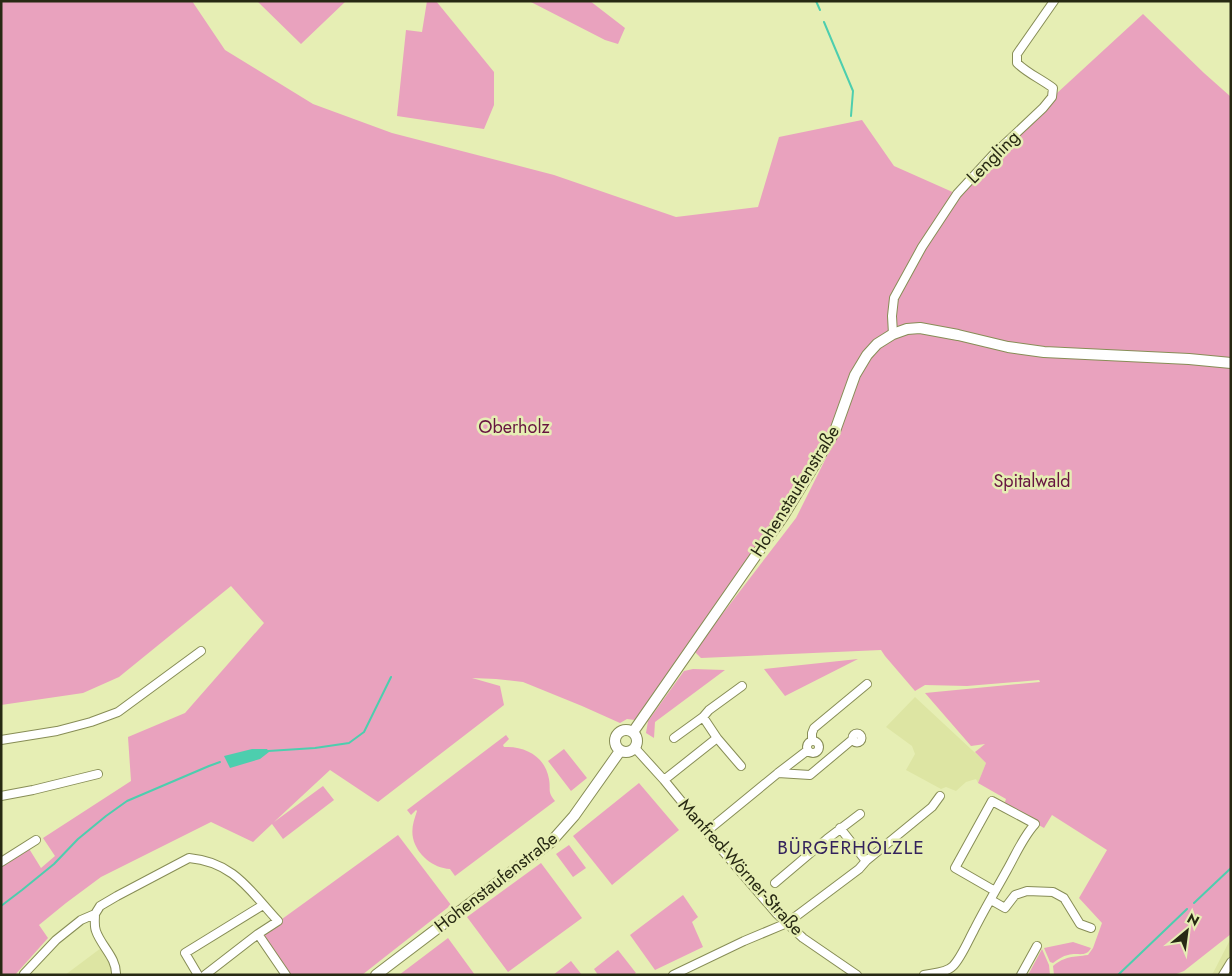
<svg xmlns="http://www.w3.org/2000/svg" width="1232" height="976" font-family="Jost,sans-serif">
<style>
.built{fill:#dde5a3}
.green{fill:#e9a2be}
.water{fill:#4dceae}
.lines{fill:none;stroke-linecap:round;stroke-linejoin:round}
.stream{stroke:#4dceae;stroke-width:2}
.minor-casing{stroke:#878d56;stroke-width:10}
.major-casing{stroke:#878d56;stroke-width:12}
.minor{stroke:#fff;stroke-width:8}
.major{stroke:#fff;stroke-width:10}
.labels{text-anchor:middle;stroke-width:5;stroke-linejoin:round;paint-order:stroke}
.street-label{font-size:18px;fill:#272913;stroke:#e6eeb4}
.park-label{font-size:18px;fill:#671540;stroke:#e6eeb4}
.neighbourhood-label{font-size:19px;letter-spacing:1px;fill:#33225c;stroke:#e6eeb4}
</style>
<rect width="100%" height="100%" fill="#e6eeb4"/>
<path class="built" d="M915 697 986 763 978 783 976 779 966 782 956 791 946 787 941 789 906 770 915 754 912 746 886 727Z
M1231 938V975H1210L1213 973Z
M101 948 114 972 113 975H65Z"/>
<path class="green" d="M1 1H192L225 50 313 104 392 133 554 175 676 217 758 207 779 137 862 120 894 166 957 194 994 151 1143 14 1204 73 1231 97V934L1184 971 1174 975H1054L1053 966C1065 956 1073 957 1088 955L1093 948 1102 923 1079 898 1107 850 1052 815 1044 828 1004 805 1006 799 978 783 986 763 975 752 985 744 971 746 925 693 1040 682 1039 680 967 686 925 685 915 691 885 656 881 650 701 658 694 651 796 518 839 432 861 369 868 359 881 346 895 337 892 331 877 340 866 352 856 367 829 438 779 517 635 720 627 719 620 723 582 706 523 682 496 679 472 678 500 686 504 705 378 802 330 770 274 822 323 786 334 800 283 839 272 824 253 842 211 822 101 877 66 903 39 925 48 938 15 975H3L1 972V863L28 847 41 868 55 856 43 838 131 781 128 737 185 713 264 623 231 586 119 677 83 693 1 705Z
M257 1H346L301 44Z
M427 1H436L494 72V105L484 129 397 116 406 30 422 32Z
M529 1H590L625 28 618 44 605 40Z
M858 659 785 696 764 669Z
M693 669 725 670 655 722 654 738 646 733 648 721 684 671Z
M506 735 509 739 503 745 504 747C525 746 545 756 549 779 551 791 547 791 555 801L455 876 450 869C433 868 417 855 413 838 411 828 414 820 417 811L416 810 411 815 407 810Z
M564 749 587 778 571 791 548 761Z
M639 783 679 830 612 885 573 836Z
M398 835 451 905 362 975H288L260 935Z
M569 845 586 868 573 877 556 854Z
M541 863 582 918 508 972 467 917Z
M683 895 698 917 692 922 703 947 655 970 630 935Z
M448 938 475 975H399Z
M1073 942 1091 948C1086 958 1078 952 1068 955 1063 956 1058 959 1053 963L1050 962 1044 948Z
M1042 949 1049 965 1050 975H1028Z
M618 950 636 973 633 975H598L594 969Z
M571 961 582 975H553Z"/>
<path class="water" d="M252 749H267L269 752 260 759 230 768 224 756Z"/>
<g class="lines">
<path class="stream" d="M816 1 820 10
M824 22 853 91 851 116
M268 751 315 748 349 743 364 732 391 677
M1194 903 1231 868
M1 906 22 890 54 864 78 839 106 816 127 801 209 766 220 762
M1118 975 1187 909"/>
<defs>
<path id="minor" d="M893 334 892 316 894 298 922 247 957 194 993 155 1043 108 1052 97 1053 88C1041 79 1027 73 1017 63V54L1054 1
M852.5 738a4.5 4.5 0 1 1 9 0a4.5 4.5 0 1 1-9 0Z
M674 738 703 717 709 710 742 686
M717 738 741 766
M1 740 57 731 91 722 118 712 201 651
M812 741V733L814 728 867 684
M807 747a6 6 0 1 1 12 0a6 6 0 1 1-12 0Z
M635 748 664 780 709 835 776 913 803 938 857 975
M778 773 810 775 853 739
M664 780 717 738 703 717
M1 796 33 790 98 774
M840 828 866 861
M706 832 778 773 808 750
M1 862 36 840
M775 883 827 839 860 814
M991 900 1005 908 1015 895 1027 891 1053 892 1064 898 1080 924 1091 928
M95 914C95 919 94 926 96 931 101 946 117 958 116 975
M258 934 286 975
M24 974 56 940 81 920 95 914 100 906 117 896 189 858C234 862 250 891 278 921L258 934 205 975
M198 975 185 953 263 905
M673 975 744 941 787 923 859 869 866 861 932 807 940 796
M924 975C933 973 946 973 953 966 961 958 968 941 974 930 984 910 996 890 1007 870 1016 854 1023 837 1035 824L992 801 955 868 995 891
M1021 975 1037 946
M1223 975 1231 962"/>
<path id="major" d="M615 741a11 11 0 1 1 22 0a11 11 0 1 1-22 0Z
M633 732 784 515 835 431 855 375 867 355 877 344 893 334 907 329 920 328 958 335 1008 347 1044 352 1189 359 1231 363
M376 975 551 842 574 816 620 751"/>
</defs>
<use href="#minor" class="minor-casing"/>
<use href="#major" class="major-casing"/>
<use href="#minor" class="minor"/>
<use href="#major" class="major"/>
</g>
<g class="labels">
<g class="street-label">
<text transform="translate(993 157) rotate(-45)" y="6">Lengling</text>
<text transform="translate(795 491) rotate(-58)" y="6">Hohenstaufenstraße</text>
<text transform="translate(741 867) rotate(48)" y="6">Manfred-Wörner-Straße</text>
<text transform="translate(496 882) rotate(-38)" y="6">Hohenstaufenstraße</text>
</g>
<g class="park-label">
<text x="514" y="433">Oberholz</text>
<text x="1032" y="487">Spitalwald</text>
</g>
<g class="neighbourhood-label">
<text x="851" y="854">BÜRGERHÖLZLE</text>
</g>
</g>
<rect width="1232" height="976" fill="none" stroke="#272913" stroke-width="5"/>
<g transform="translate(1187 931) rotate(29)" stroke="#e6eeb4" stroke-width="4" paint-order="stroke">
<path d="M0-4L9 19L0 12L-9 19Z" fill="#272913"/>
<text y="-8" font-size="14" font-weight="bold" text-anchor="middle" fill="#272913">N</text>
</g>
</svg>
